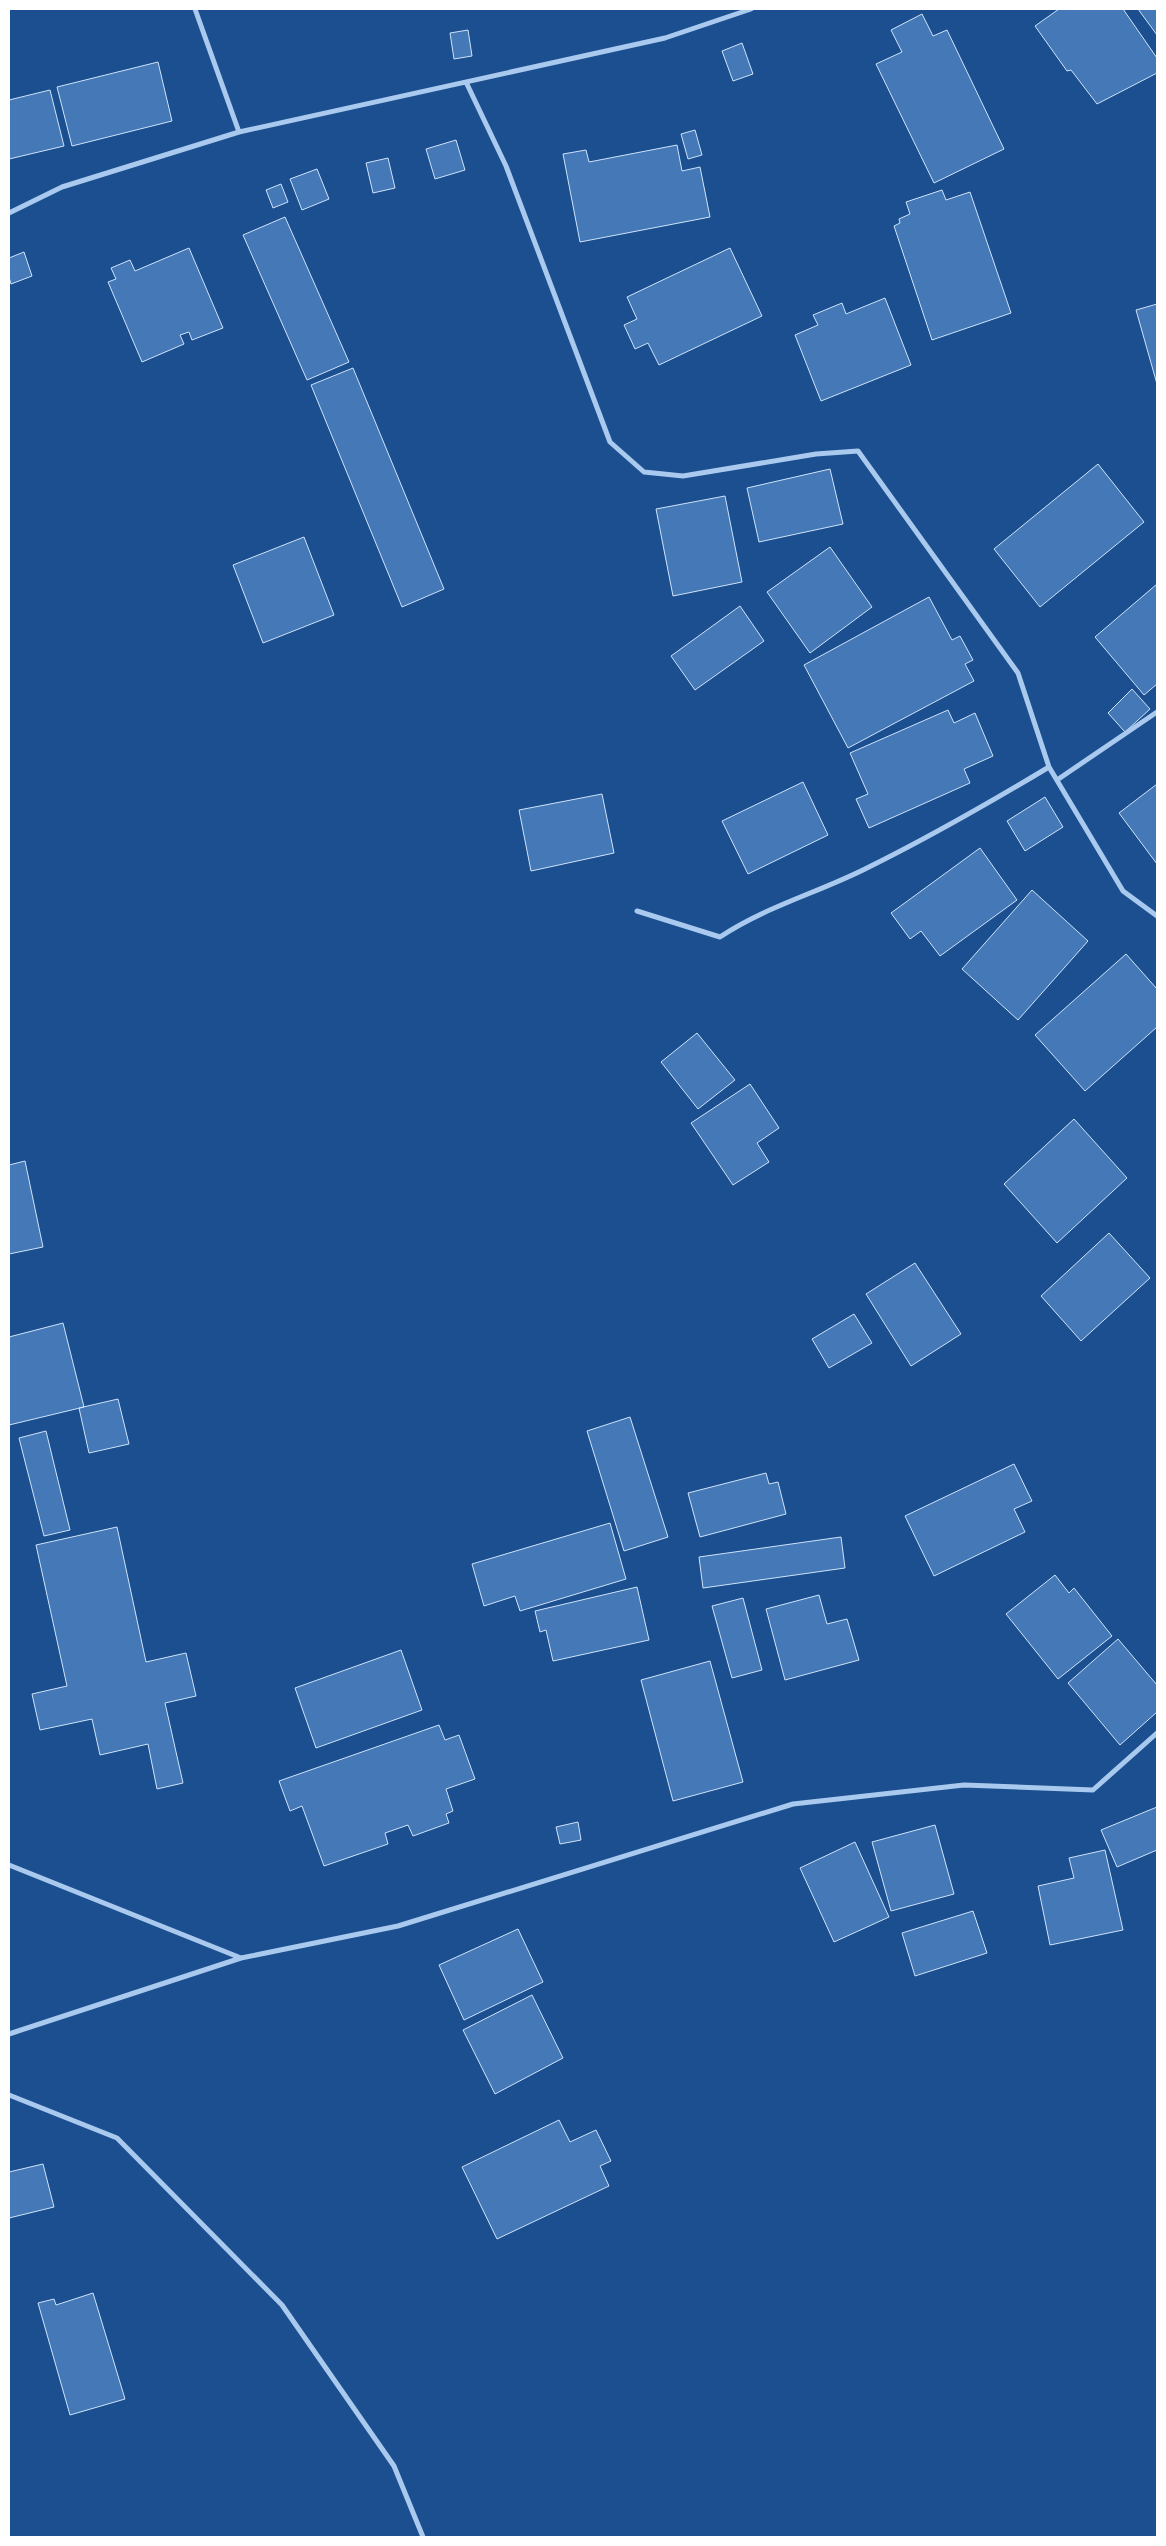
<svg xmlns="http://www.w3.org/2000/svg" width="1166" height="2546" font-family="'Golos Text',sans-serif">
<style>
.building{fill:#4478b7;stroke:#cfe3fa}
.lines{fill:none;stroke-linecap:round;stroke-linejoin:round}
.minor{stroke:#a9c9ee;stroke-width:5}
</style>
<rect width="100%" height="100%" fill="#1b4f8f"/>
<path class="building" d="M1059 9H1123L1157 58V73L1097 104 1071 70 1067 71 1035 26Z
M1138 9H1157V35Z
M922 14 933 36 947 30 1004 149 934 183 876 64 902 52 891 30Z
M468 30 472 56 454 59 450 33Z
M742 43 753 74 733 81 722 51Z
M158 62 172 121 72 146 57 87Z
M50 90 64 146 9 159V100Z
M695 130 702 155 688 159 681 134Z
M456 140 465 170 435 179 426 149Z
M677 145 682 171 700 167 710 217 580 242 563 154 586 150 589 162Z
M388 158 395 188 373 193 366 163Z
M317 169 329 199 302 210 290 179Z
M281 184 288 202 273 208 266 190Z
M942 190 946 200 970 192 1011 313 932 340 894 226 900 223 899 219 910 214 906 202Z
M285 217 349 362 307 380 243 235Z
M189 248 223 328 192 340 189 332 180 335 184 344 142 362 108 282 116 279 111 268 130 260 135 271Z
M730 248 762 316 659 365 648 343 635 349 624 325 637 319 627 297Z
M24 252 32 276 11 284 9 277V258Z
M885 298 911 365 821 401 795 335 818 325 813 315 842 303 846 314Z
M1157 304V384L1136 310Z
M353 368 444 589 402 607 311 385Z
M1098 464 1144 522 1040 607 994 549Z
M830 469 843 524 759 542 747 488Z
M725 496 742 582 673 596 656 509Z
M304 537 334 615 263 643 233 565Z
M830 547 872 607 810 653 767 592Z
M1157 584V684L1144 695 1095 637Z
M929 597 952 640 960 636 973 660 965 664 974 681 848 748 804 665Z
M740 606 764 641 695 690 671 656Z
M1132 689 1150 709 1125 732 1108 713Z
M948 710 954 723 975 713 993 756 964 769 970 783 869 828 856 799 868 794 850 753Z
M803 782 828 835 748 874 722 821Z
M1157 784V864L1119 813Z
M602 794 614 853 531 871 519 810Z
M1045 797 1063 827 1025 851 1007 821Z
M980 848 1017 900 940 956 921 931 910 939 891 913Z
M1032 890 1088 941 1018 1020 962 969Z
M1126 954 1157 989V1027L1085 1091 1035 1035Z
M697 1033 735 1080 698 1109 661 1062Z
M750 1084 779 1128 757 1143 769 1162 733 1185 691 1123Z
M1074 1119 1127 1178 1057 1243 1004 1184Z
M25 1161 43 1247 9 1254V1165Z
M1109 1233 1150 1278 1081 1341 1041 1296Z
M915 1263 961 1334 911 1366 866 1294Z
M854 1314 872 1343 829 1368 812 1339Z
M63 1323 84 1407 9 1425V1337Z
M118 1399 129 1444 89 1453 79 1408Z
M630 1417 668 1537 624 1551 587 1431Z
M46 1431 70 1530 44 1536 19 1438Z
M1014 1464 1032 1501 1014 1509 1025 1532 934 1576 905 1516Z
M766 1473 769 1484 778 1482 786 1514 700 1537 688 1493Z
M610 1523 626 1579 520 1611 515 1596 484 1606 472 1564Z
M117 1527 146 1662 186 1653 196 1696 165 1703 183 1783 157 1789 148 1744 100 1755 92 1719 40 1730 32 1694 67 1686 36 1545Z
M841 1537 845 1568 703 1588 699 1557Z
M1055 1575 1069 1593 1074 1588 1112 1636 1058 1679 1006 1614Z
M637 1587 649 1640 553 1661 546 1630 540 1632 535 1611Z
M819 1595 827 1624 847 1619 859 1660 785 1680 766 1609Z
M743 1598 762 1670 732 1678 712 1606Z
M1118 1639 1157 1685V1712L1120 1745 1068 1683Z
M401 1650 422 1710 316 1748 295 1688Z
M710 1661 743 1782 673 1801 641 1680Z
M439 1725 445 1740 459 1735 475 1779 446 1789 453 1811 446 1814 449 1823 413 1836 408 1825 385 1833 388 1844 324 1866 302 1806 290 1811 279 1781Z
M1157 1807V1850L1117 1867 1101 1830Z
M578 1822 581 1840 560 1844 556 1827Z
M935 1825 954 1894 891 1911 872 1842Z
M855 1842 889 1917 834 1942 800 1868Z
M1105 1850 1123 1930 1050 1945 1038 1886 1074 1878 1069 1858Z
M973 1911 987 1953 915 1976 902 1933Z
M518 1929 543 1982 464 2020 439 1965Z
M532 1995 563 2058 495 2094 463 2030Z
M559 2120 570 2142 596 2130 611 2161 600 2166 609 2186 497 2239 462 2167Z
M43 2164 54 2207 9 2218V2172Z
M93 2293 125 2399 70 2415 38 2303 54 2299 56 2305Z"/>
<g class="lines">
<path class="minor" d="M195 9 239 132
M466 82 506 166 610 442 644 472 683 476 816 454 858 451 1018 673 1049 767 1123 891 1157 916
M9 213 62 187 239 132 665 38 751 9
M1057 780 1157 712
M637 911 720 937C765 907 817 893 865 869 928 838 989 803 1049 767
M9 1865 241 1958 9 2034
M241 1958 398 1926 793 1804 964 1785 1093 1790 1157 1733
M9 2095 117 2138 282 2305 394 2466 423 2537"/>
</g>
<rect width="1166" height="2546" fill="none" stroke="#ffffff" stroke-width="20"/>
</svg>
